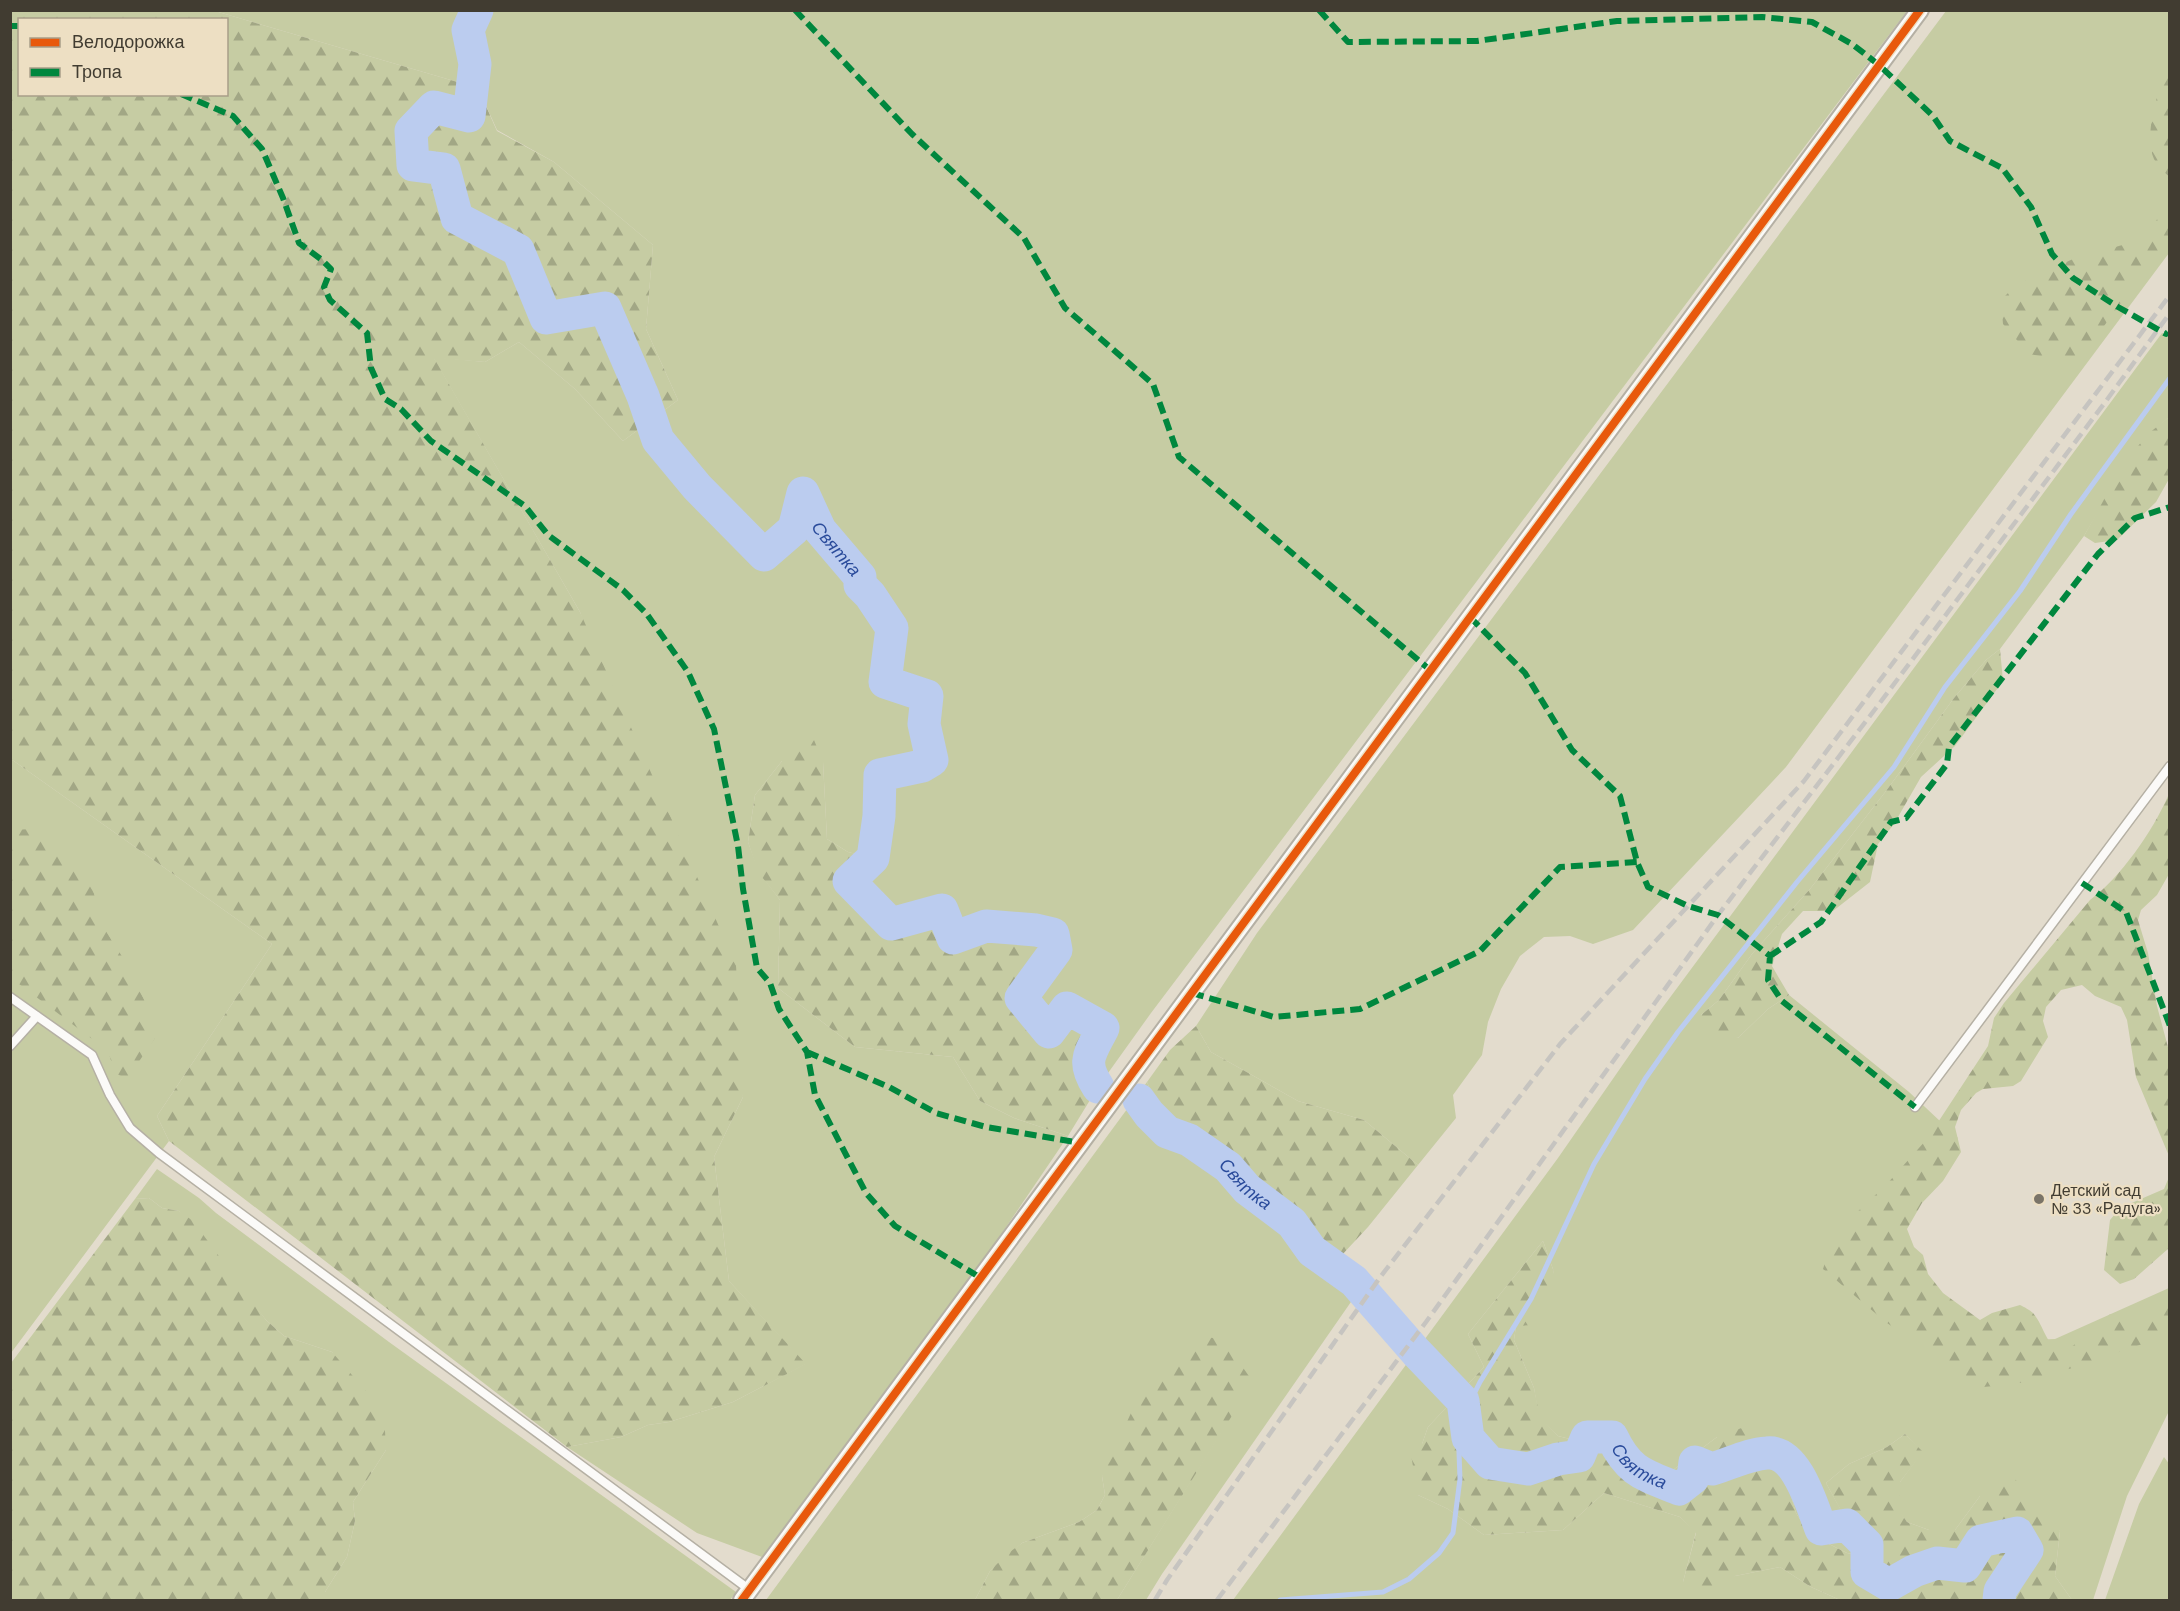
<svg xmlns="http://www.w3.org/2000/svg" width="2180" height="1611" font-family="'DM Sans',sans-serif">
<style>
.green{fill:#c6cca3}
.forest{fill:url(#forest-firs);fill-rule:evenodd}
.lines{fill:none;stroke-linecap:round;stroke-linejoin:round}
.stream{stroke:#bbccef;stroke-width:5}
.river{stroke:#bbccef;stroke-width:33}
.lane-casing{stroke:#b5b0a4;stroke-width:11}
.street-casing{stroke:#b5b0a4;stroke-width:20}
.lane{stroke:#fbfaf8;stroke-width:8}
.street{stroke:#fbfaf8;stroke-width:16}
.rail{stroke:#c6c4c0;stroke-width:4.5;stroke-dasharray:12 6;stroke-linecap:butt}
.quiet{stroke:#00873e;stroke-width:6;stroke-dasharray:12 6;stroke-linecap:butt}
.cycleway-casing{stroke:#eddfc3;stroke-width:11}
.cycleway{stroke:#e8590c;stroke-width:8}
.poi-dot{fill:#7a7468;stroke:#eddfc3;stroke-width:2}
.labels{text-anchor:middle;stroke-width:4.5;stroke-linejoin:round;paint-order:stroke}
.poi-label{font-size:16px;fill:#413c31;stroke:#eddfc3;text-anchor:start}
.water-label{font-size:18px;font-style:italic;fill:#2a4b9b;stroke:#eddfc3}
</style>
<defs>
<pattern id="forest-firs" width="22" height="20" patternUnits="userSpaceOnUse" patternTransform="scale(1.5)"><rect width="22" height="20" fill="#c6cca3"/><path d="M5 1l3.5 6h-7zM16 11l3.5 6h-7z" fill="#a2a785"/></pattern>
</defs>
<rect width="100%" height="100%" fill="#e3dccd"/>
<path class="green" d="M215 11H1907L1151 1013 1098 1087 1088 1072 1090 1055 1049 1032 1021 998 1056 950 1011 929 986 926 953 938 942 910 891 924 849 881 872 858 848 852 827 839 823 762 782 761 755 795 748 842 759 872 780 900 778 988 855 1047 953 1057 980 1101 1014 1118 1068 1136 871 1426 762 1557 697 1533 567 1447 621 1437 648 1425 669 1422 733 1402 805 1364 729 1281 714 1157 743 1097 580 612 433 357 485 362 519 342 575 389 623 441 678 400 646 329 653 245 554 162 497 130 478 88Z
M1946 11H2169V253L1786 767 1633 930 1593 944 1570 936 1544 937 1520 956 1501 989 1488 1022 1482 1055 1453 1095 1456 1118 1418 1165 1364 1120 1298 1101 1211 1052 1196 1026 1257 933Z
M2162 333 2169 336V417L2159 426 2098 512 2084 536 2000 649 1986 660 1954 698 1886 791 1810 889 1752 954 1719 1000 1701 1015 1738 1038 1768 1009 1789 995 1909 1092 1958 1138 1859 1260 1984 1342 2055 1339 2169 1288V1411L2127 1496 2093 1600H2072L2055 1576 2060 1531 1980 1496 1955 1530H1929L1907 1522 1899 1512 1900 1482 1922 1452 1905 1434 1887 1447 1849 1464 1826 1483 1867 1557 1847 1553 1825 1542 1803 1524 1796 1513 1789 1489 1717 1437 1673 1470 1648 1460 1608 1426 1593 1430 1574 1440 1558 1436 1539 1418 1534 1388 1514 1340 1516 1326 1554 1272 1543 1241 1468 1334 1484 1367 1428 1427 1422 1444 1418 1495 1448 1509 1484 1535 1563 1530 1604 1493 1680 1517 1696 1532 1683 1582 1735 1576 1780 1567 1811 1587 1840 1600H1233L1558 1158 1660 1011Z
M11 759 272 944 157 1116 169 1141 11 1353Z
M1147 1082 1156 1104 1168 1117 1192 1127 1235 1155 1254 1179 1302 1213 1319 1238 1341 1256 1327 1274 1353 1299 1162 1574 1146 1600H1117L1252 1382 1102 1476 1105 1495 1097 1510 1079 1522 1022 1543 990 1571 975 1600H766Z
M157 1169 199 1198 216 1213 389 1342 736 1592 730 1600H325V1592L347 1557 355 1521 353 1502 386 1450 332 1352 284 1336 266 1320 179 1211 162 1208 149 1198 135 1199Z
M2164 1457 2170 1465 2169 1600H2105L2139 1504Z"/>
<path class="forest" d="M11 10 215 11 478 88 497 131 554 162 653 245 646 329 678 400 623 441 575 389 519 342 485 362 434 358 580 612 736 965 743 1097 714 1157 729 1281 806 1364 733 1402 669 1422 648 1425 621 1437 567 1447 169 1141 157 1116 272 944 11 759ZM20 20H226V94H20Z
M2169 71V177C2165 172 2157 165 2154 159 2144 138 2156 89 2169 71Z
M2169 205V237L2077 363 2029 354 2003 324 2001 300 2013 288 2027 280 2073 259 2140 240Z
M2169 417V479L2156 502 2117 540 2095 543 2084 536 2124 463 2148 434Z
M2000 649 2003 681 1955 746 1921 777 1894 824 1878 844 1870 882 1833 911H1803L1782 934 1772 966 1789 995 1768 1009 1738 1038 1699 1025 1701 1015 1719 1000 1752 954 1810 889 1886 791 1954 698 1986 660Z
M814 740 823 762 827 839 848 852 873 858 849 882 890 924 942 910 954 938 986 926 1036 930 1053 934 1056 950 1021 998 1049 1031 1067 1008 1103 1028C1090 1054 1081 1061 1098 1087L1068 1136 1014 1118 980 1101 953 1057 855 1047 778 988 780 900 758 872 748 842 755 795 782 761Z
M2168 796 2169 874 2157 895 2141 910 2138 920 2148 953 2157 1006 2169 1051V1156L2136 1077 2127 1020 2121 1007 2095 996 2082 985 2061 990 2046 1007 2043 1021 2048 1037 2021 1081 2013 1086 1983 1089 1976 1093 1961 1110 1955 1127 1961 1152 1943 1181 1922 1203 1907 1229 1914 1247 1923 1255 1928 1274 1943 1293 1980 1320 1992 1313 2020 1305C2024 1307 2030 1310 2033 1313 2045 1327 2045 1346 2064 1352L2095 1330 2110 1314C2130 1325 2150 1314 2169 1306V1335L2072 1368 2016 1384 1983 1387 1887 1323 1823 1269 1830 1247 1854 1215 1886 1185 1927 1139 1988 1046 1994 1018 2004 1003 2090 900C2120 878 2153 831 2168 796Z
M32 829 46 839 62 846 93 890 102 925 130 969 146 1004 155 1038 127 1079 115 1073 108 1051 11 978V830Z
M1196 1026 1211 1052 1298 1101 1364 1120 1418 1165 1368 1227 1341 1256 1319 1238 1302 1213 1254 1179 1235 1155 1192 1127 1168 1117 1156 1104 1147 1082 1170 1050Z
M2169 1177V1248L2134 1279 2120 1284 2104 1270 2110 1220 2120 1208 2164 1189Z
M149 1198 162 1208 179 1211 193 1221 266 1320 284 1336 332 1352 384 1412 386 1450 353 1502 355 1521 347 1557 325 1592V1600H11V1363L135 1199Z
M1543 1241 1554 1272 1532 1325 1516 1326 1514 1340 1534 1388 1540 1418 1558 1436 1574 1440 1593 1430 1608 1426 1648 1460 1673 1470 1717 1437 1747 1426 1761 1437 1789 1489 1796 1513 1803 1524 1825 1542 1847 1553 1866 1557 1826 1483 1849 1464 1887 1447 1905 1434 1923 1452 1900 1482V1512L1907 1522 1929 1530H1955L1980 1496 2014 1478 2060 1531 2055 1576 2072 1600H1840L1811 1587 1780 1567 1735 1576 1708 1597 1683 1582 1696 1533 1680 1517 1604 1493 1563 1530 1484 1535 1448 1509 1418 1495 1410 1449 1422 1444 1428 1427 1484 1367 1468 1334Z
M1204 1337 1223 1339 1253 1382 1117 1600H975L990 1571 1007 1554 1022 1543 1079 1522 1097 1510 1105 1495 1102 1476 1137 1400 1173 1359Z"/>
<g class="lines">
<path class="stream" d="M1280 1600 1383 1592 1409 1579 1439 1553 1453 1533 1460 1479 1458 1426 1480 1382 1531 1299 1594 1164 1645 1079 1678 1032 1797 882 1894 767 1945 687 2020 591 2071 514 2170 378"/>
<g class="river">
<path id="s1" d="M477 10 468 30 475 64 469 116 434 107 411 131 413 165 444 169 457 218 518 250 546 318 605 308 643 396 658 440 697 487 764 555 794 529 803 493 820 530 860 577V585L870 595 892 628 885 682 927 696 924 724 932 760 922 766 880 775 879 816 873 858 849 881 891 924 942 910 953 938 986 926 1036 930 1053 934 1056 950 1021 998 1049 1032 1067 1008 1103 1028C1090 1054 1081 1061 1098 1087"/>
<path id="s2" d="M1139 1100 1149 1114 1167 1132 1189 1140 1228 1167 1247 1189 1292 1223 1312 1251 1354 1281 1416 1352 1463 1401 1468 1438 1490 1463 1528 1469 1558 1459 1579 1456 1587 1437H1612C1629 1473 1645 1475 1679 1489L1693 1478 1695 1462 1712 1469C1730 1464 1748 1454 1767 1453 1797 1450 1812 1506 1821 1529L1847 1525 1867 1545V1572L1889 1585 1914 1571 1937 1563 1965 1566 1981 1541 2017 1533 2027 1550 2000 1591 1999 1600"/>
</g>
<defs>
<path id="lane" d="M10 997 92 1055 110 1095 130 1128 159 1153 750 1590
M10 1046 37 1016
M1915 1107 2170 766"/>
<path id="street" d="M742 1600 1920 10"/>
</defs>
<use href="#lane" class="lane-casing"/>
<use href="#street" class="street-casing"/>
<use href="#lane" class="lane"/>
<use href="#street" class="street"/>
<path class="rail" d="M1155 1600 1167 1580 1381 1276 1560 1044 1804 781 2170 295
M1217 1600 1426 1322 1718 915 1876 708 2106 401 2170 313"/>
<path class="quiet" d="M795 10 912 134 1024 238 1065 308 1153 384 1179 457 1430 670
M1319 10 1348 42 1477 41 1617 21 1762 17 1812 22 1852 44 1879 65 1933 116 1950 141 2002 168 2031 207 2052 254 2073 278 2118 307 2166 334 2168 332
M10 26H20
M181 94 233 116 262 149 283 198 299 243 322 260 331 269 324 287 330 300 367 333 371 368 385 399 401 409 431 441 525 506 548 535 623 590 646 613 688 672 714 729 738 846 743 889 757 968 770 983 779 1009 807 1052 815 1095 866 1193 895 1226 981 1278
M1470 617 1525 673 1572 750 1620 796 1637 862 1648 887 1688 906 1718 915 1770 956 1768 980 1782 1001 1915 1107
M2082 883 2126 912 2170 1026
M1770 956 1821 922 1891 822 1906 818 1947 764 1949 747 2098 554 2135 518 2170 507
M1192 993 1274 1017 1360 1009 1480 951 1560 867 1637 862
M807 1052 889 1087 936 1113 986 1127 1081 1143"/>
<defs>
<path id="cycleway" d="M742 1600 1920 10"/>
</defs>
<use href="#cycleway" class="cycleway-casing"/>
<use href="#cycleway" class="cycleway"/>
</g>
<circle class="poi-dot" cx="2039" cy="1199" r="6"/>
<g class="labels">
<g class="poi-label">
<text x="2051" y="1196">Детский сад<tspan x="2051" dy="18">№ 33 «Радуга»</tspan></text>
</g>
<g class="water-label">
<text dy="6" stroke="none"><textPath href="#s1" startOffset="938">Святка</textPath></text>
<text dy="6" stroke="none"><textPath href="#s2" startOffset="138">Святка</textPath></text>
<text dy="6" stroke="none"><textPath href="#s2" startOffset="696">Святка</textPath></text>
</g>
</g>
<rect width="2180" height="1611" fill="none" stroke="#413c31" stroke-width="24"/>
<rect x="18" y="18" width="210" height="78" fill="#eddfc3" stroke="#a89e89" stroke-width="1.5"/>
<rect x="30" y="38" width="30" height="9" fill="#e8590c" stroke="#a89e89" stroke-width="1.5"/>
<text x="72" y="48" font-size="18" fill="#413c31">Велодорожка</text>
<rect x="30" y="68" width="30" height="9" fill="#00873e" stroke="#a89e89" stroke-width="1.5"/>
<text x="72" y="78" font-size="18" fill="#413c31">Тропа</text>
</svg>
